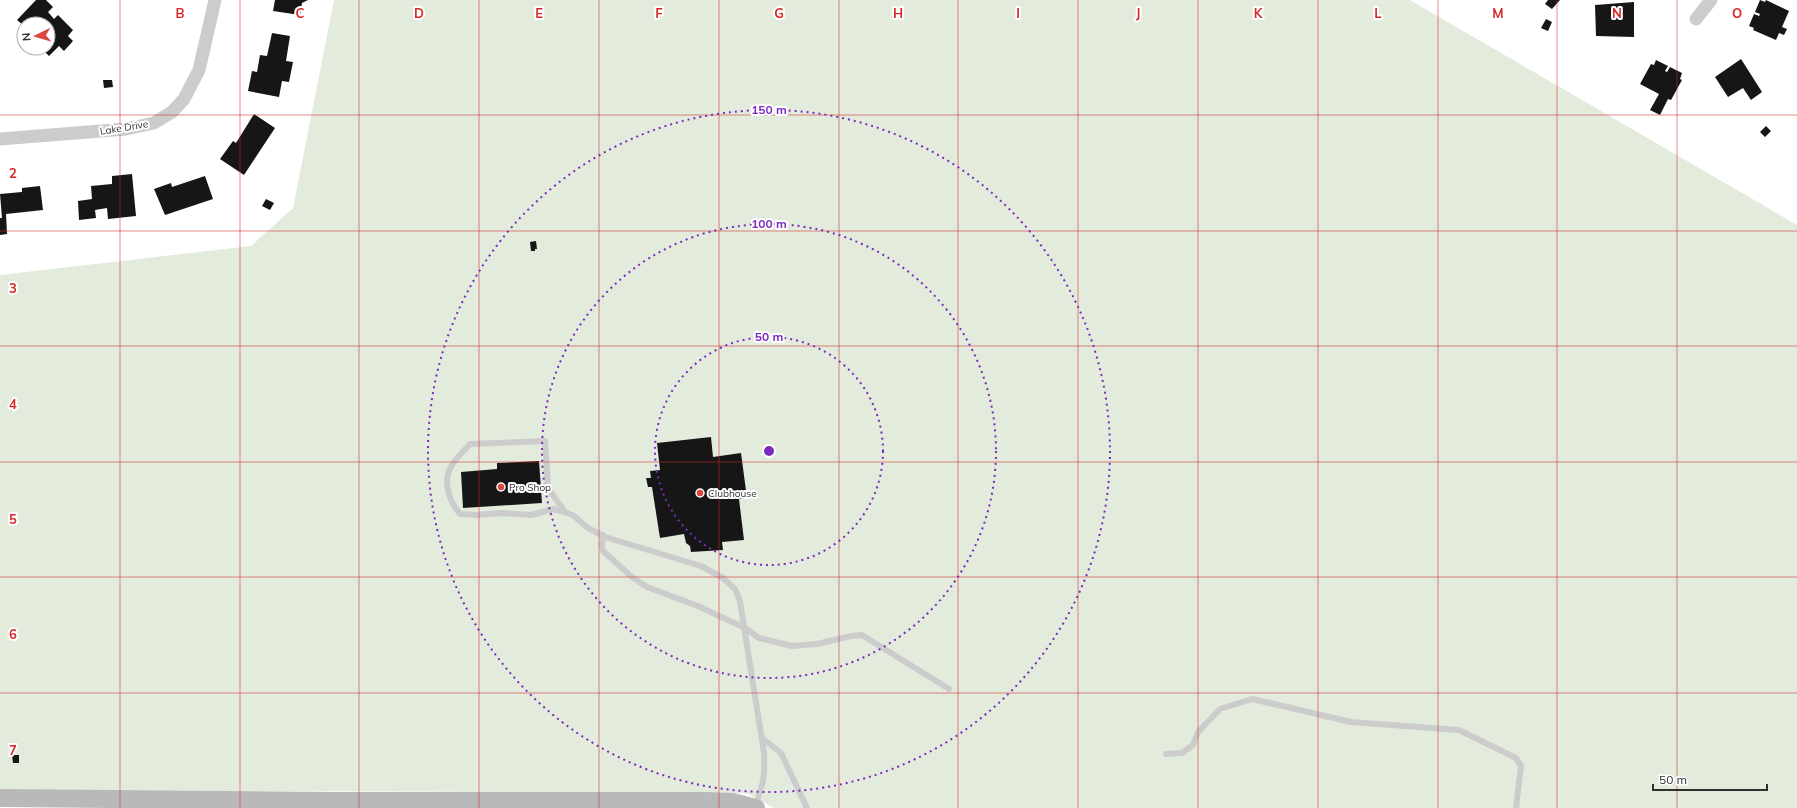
<svg xmlns="http://www.w3.org/2000/svg" width="1797" height="808" font-family="Mulish,sans-serif">
<style>
.green{fill:#e3ebdd}
.building{fill:#161616}
.lines{fill:none;stroke-linecap:round;stroke-linejoin:round}
.lane{stroke:#ccc;stroke-width:6}
.street{stroke:#ccc;stroke-width:13}
.secondary{stroke:#b9b9b9;stroke-width:18}
.grid{fill:none;stroke:#d62828;stroke-width:1;stroke-opacity:0.55}
.ring{fill:none;stroke:#7b2cbf;stroke-width:2;stroke-dasharray:2 4}
.poi-dot{fill:#db473b;stroke:#fff;stroke-width:1.5}
.labels{text-anchor:middle;stroke-width:4;stroke-linejoin:round;paint-order:stroke}
.street-label{font-size:10px;fill:#2f2f2f;stroke:#fff}
.poi-label{font-size:10px;fill:#2f2f2f;stroke:#fff;text-anchor:start}
.grid-label{font-size:13px;text-anchor:middle;font-weight:bold;fill:#d62828;stroke:#fff;stroke-width:4;stroke-linejoin:round;paint-order:stroke}
.centre{fill:#7b2cbf;stroke:#fff;stroke-width:2}
.ring-label{font-size:12px;text-anchor:middle;font-weight:bold;fill:#7b2cbf;stroke:#fff;stroke-width:4;stroke-linejoin:round;paint-order:stroke}
</style>
<rect width="100%" height="100%" fill="#fff"/>
<path class="green" d="M334 0H1410L1797 225V808H774L746 793 0 790V275L251 246 293 208Z"/>
<path class="building" d="M36 0H46L53 7 48 12 54 19 58 15 73 30 68 36 73 41 64 51 59 46 49 56 41 48H48V24H24V26L17 20Z
M275 0H308L302 3 300 15 273 11Z
M1548 0H1560L1552 9 1545 4Z
M1760 0 1765 2 1766 0 1789 11 1782 27 1787 29 1784 35 1779 33 1776 40 1753 30 1754 28 1749 26 1754 14 1759 16 1760 14 1755 12Z
M1634 2V37L1596 36 1595 5Z
M1546 19 1552 22 1548 31 1541 28Z
M272 33 290 36 286 61 293 62 289 82 282 81 279 97 248 91 252 71 257 72 260 55 267 56Z
M1741 59 1762 92 1751 100 1743 88 1728 97 1715 77Z
M1656 60 1668 66 1665 71 1667 72 1670 67 1682 73 1680 79 1682 80 1671 100 1668 99 1660 115 1650 110 1659 94 1640 84 1651 64 1654 65Z
M103 80H112L113 87 104 88Z
M254 114 275 128 244 175 220 159 233 141 236 143Z
M1766 126 1771 131 1765 137 1760 132Z
M132 174 136 216 108 219 107 208 95 210 96 218 79 220 78 201 92 199 91 186 112 184V176Z
M205 176 213 199 165 215 154 189 171 183 172 187Z
M40 186 43 210 6 214 7 234 0 235V218H2L0 194 22 192V188Z
M266 199 274 203 270 210 262 206Z
M536 241 537 249H535V251H531L530 242Z
M711 437 713 457 741 453 747 498 739 499 744 540 722 542 723 550 691 552 690 546 686 543 684 534 660 538 652 487H648L646 478H651L650 471 660 470 657 443Z
M539 461 542 503 463 508 461 472 497 469V463Z
M12 755H19V763H13Z"/>
<g class="lines">
<path class="lane" d="M565 512 553 509 531 515 502 513 476 515 460 514C449 501 442 481 452 465 456 458 464 451 470 444L545 441 548 488 565 512 574 516 588 528 605 537 701 566 723 578 735 589 740 601 764 753C765 775 764 784 755 805
M603 535 602 545 603 551 632 577 647 587 698 606 745 628 759 638 792 646 817 644 851 636 862 635 949 689
M762 738 781 753 807 808
M1166 754 1182 753 1193 745 1198 732 1220 709 1252 699 1351 722 1459 730 1516 758 1521 766 1516 808"/>
<path class="street" d="M1696 19 1711 0
M0 139 126 129 154 123 172 112 184 99 199 70 215 0"/>
<path class="secondary" d="M0 798 335 801H706L733 802 756 808"/>
</g>
<path class="grid" d="M120 0V808M240 0V808M359 0V808M479 0V808M599 0V808M719 0V808M839 0V808M958 0V808M1078 0V808M1198 0V808M1318 0V808M1438 0V808M1557 0V808M1677 0V808M0 115H1797M0 231H1797M0 346H1797M0 462H1797M0 577H1797M0 693H1797"/>
<g class="ring">
<circle cx="769" cy="451" r="114"/>
<circle cx="769" cy="451" r="227"/>
<circle cx="769" cy="451" r="341"/>
</g>
<g class="poi-dot">
<circle cx="501" cy="487" r="4"/>
<circle cx="700" cy="493" r="4"/>
</g>
<g class="labels">
<g class="street-label">
<text transform="translate(124 127) rotate(-9)" y="4">Lake Drive</text>
</g>
<g class="poi-label">
<text x="509" y="491">Pro Shop</text>
<text x="708" y="497">Clubhouse</text>
</g>
</g>
<g class="grid-label">
<text x="180" y="18">B</text>
<text x="300" y="18">C</text>
<text x="419" y="18">D</text>
<text x="539" y="18">E</text>
<text x="659" y="18">F</text>
<text x="779" y="18">G</text>
<text x="898" y="18">H</text>
<text x="1018" y="18">I</text>
<text x="1138" y="18">J</text>
<text x="1258" y="18">K</text>
<text x="1378" y="18">L</text>
<text x="1498" y="18">M</text>
<text x="1617" y="18">N</text>
<text x="1737" y="18">O</text>
<text x="13" y="178">2</text>
<text x="13" y="293">3</text>
<text x="13" y="409">4</text>
<text x="13" y="524">5</text>
<text x="13" y="639">6</text>
<text x="13" y="755">7</text>
</g>
<circle cx="769" cy="451" r="6" class="centre"/>
<g class="ring-label">
<text x="769" y="114">150 m</text>
<text x="769" y="228">100 m</text>
<text x="769" y="341">50 m</text>
</g>
<g transform="translate(36 36) rotate(265)"><circle r="19" fill="#ffffff" stroke="#acacac"/>
<path d="M0-3L7 15L0 10L-7 15Z" fill="#db473b"/>
<text y="-6" font-size="11" font-weight="bold" text-anchor="middle" fill="#2f2f2f">N</text>
</g>
<path d="M1653 784v6h114v-6" fill="none" stroke="#2f2f2f" stroke-width="2"/>
<text x="1659" y="784" font-size="12" fill="#2f2f2f" stroke="#ffffff" stroke-width="3" paint-order="stroke">50 m</text>
</svg>
